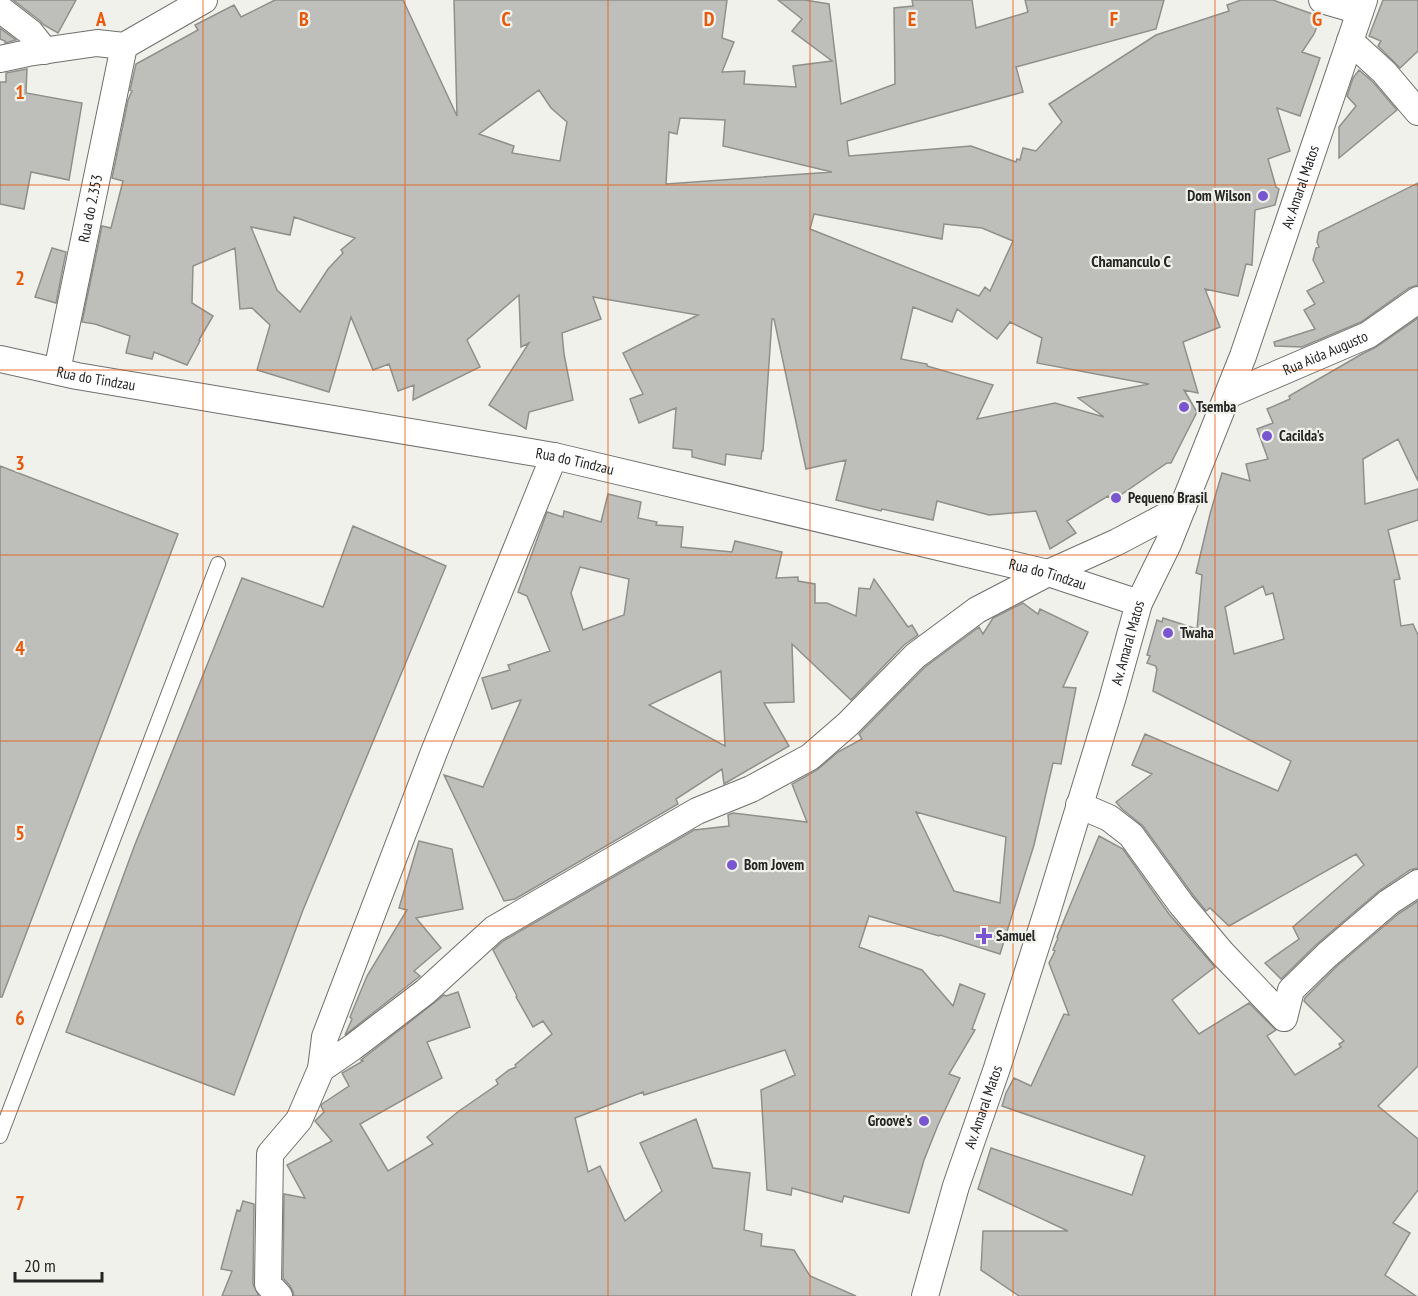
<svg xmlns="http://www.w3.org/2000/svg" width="1418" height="1296" font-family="'PT Sans Narrow',sans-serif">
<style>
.building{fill:#bebeba;stroke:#8f8f8b;stroke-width:1.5;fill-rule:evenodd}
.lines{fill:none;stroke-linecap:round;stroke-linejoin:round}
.service-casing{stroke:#6f6f6c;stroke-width:16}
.minor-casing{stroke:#6f6f6c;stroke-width:28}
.service{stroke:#fff;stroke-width:14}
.minor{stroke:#fff;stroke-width:26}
.grid{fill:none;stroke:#e8590c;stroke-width:1.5;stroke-opacity:0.55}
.poi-dot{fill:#7955cf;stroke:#f1f1ec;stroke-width:2}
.labels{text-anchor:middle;stroke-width:4.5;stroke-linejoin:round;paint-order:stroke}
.street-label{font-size:15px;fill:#252524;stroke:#f1f1ec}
.poi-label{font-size:15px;font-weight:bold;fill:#252524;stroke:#f1f1ec;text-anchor:start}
.neighbourhood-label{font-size:16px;font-weight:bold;fill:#252524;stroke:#f1f1ec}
.grid-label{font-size:20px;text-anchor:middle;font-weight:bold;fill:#e8590c;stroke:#f1f1ec;stroke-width:4.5;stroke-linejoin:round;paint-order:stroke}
</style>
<rect width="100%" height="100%" fill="#f1f1ec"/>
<path class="building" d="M13 0H76L58 33 44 25 39 20Z
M275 0H403L457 116 454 0H727L722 38 734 42 722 72 745 71 744 84 796 87 793 66 832 61 792 31 802 19 778 0H805L829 4 841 104 895 84 894 8 913 6 912 0H972L976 28 1028 12 1025 0H1164L1156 29 1016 67 1023 92 847 141 849 156 971 146 1016 162 1017 159 1020 160 1023 148 1036 151 1062 122 1049 104 1156 35 1229 11 1227 5 1241 0H1273L1321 17 1314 34 1302 52 1320 58 1300 116 1277 108 1290 151 1268 159 1276 187 1279 189 1275 205 1255 210 1252 265 1246 264 1238 296 1205 289 1220 327 1183 342 1198 393 1184 390 1197 412 1171 463H1167L1112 501 1108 496 1067 521 1076 533 1050 549 1036 511 989 515 937 501 933 520 882 509 881 511 836 500 846 460 806 469 774 319H772L763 451H762L761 459 726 454 725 465 692 457V450L673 448 676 408 639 423 630 399 643 394 623 353 698 315 593 297 601 319 562 333 564 354 573 400 529 412 526 429 489 405 529 343 521 347 519 295 467 340 480 367 413 400 414 385 398 391 389 364 373 370 351 317 329 392 257 370 270 325 252 308 240 309 235 248 193 266 192 303 213 316 199 340 200 341 187 365 154 352 152 359 126 353 130 336 95 324 82 322 102 226 111 228 123 181 112 178 128 100 132 91 130 90 136 64 198 30 195 25 234 5 241 17ZM539 90 551 108 567 122 560 161 512 153 514 146 479 134ZM680 118 725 120 723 146 832 172 666 184 669 132 677 134ZM814 214 942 239 944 224 982 228 1013 241 990 291 985 287 979 296 810 229ZM294 217 355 238 341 250 343 253 328 269 300 312 277 290 251 227 290 235ZM913 307 952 322 957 309 997 339 1010 322 1042 338 1037 363 1149 384 1078 398 1104 417 1055 403 977 419 993 385 927 366V364L901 359Z
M1383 0H1418V51L1400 68 1378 46 1381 41 1369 36Z
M0 28 16 40 5 43V41L0 39Z
M27 69 26 93 82 103 69 180 31 172 24 209 0 204V82H6V73Z
M1359 70 1373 82 1397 110 1339 158V127L1356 106 1347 96 1353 78Z
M1418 183V285L1409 288 1361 322 1302 347 1275 346 1274 342 1315 329 1304 310 1315 304 1307 291 1324 282 1313 260 1316 248 1319 247 1317 242 1319 232Z
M52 248 66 252 56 303 35 297Z
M1418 318V481L1398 439 1363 459 1365 504 1418 489V520L1388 530 1400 579 1394 580 1401 626 1413 624 1418 635V868L1410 870 1379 891 1317 944 1281 979 1265 963 1299 939 1293 927 1364 865 1356 854 1229 926 1210 908 1206 911 1193 895 1143 826 1122 809 1116 802 1152 774 1132 765 1145 734 1278 791 1291 761 1153 691 1157 669 1156 668V666L1147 663 1150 656 1147 655 1157 620 1162 622 1163 618 1197 629 1202 575 1196 573 1210 514 1222 473 1250 481 1246 464 1268 459 1257 429 1273 423 1267 409 1290 399 1289 396 1362 354 1376 347ZM1263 586 1266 595 1273 593 1284 639 1234 654 1225 607Z
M0 466 178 534 2 997H0Z
M608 494 641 502 638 518 657 522 656 525 683 527 681 547 732 552 735 541 782 552 776 578 798 577V581L815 584V603H827L856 616 859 588 870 589 874 579 908 627 912 625 918 635 904 645 851 700 792 644 794 702 764 703 789 746 724 784 722 769 676 799 678 804 515 899 504 901 444 775 483 787 521 700 492 709 482 678 510 670 508 665 550 651 527 596 518 592 547 512 563 517 564 511 601 522ZM580 567 629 579 624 615 583 630 571 593ZM721 671 725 746 649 705Z
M353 526 446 566 303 910 234 1095 66 1032 134 847 242 578 323 607Z
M1023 603 1038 614 1040 609 1088 632 1063 687 1076 688 1061 764 1053 763 1034 845 1000 954 940 935 939 936 869 916 859 947 922 970 953 1006 960 984 985 994 972 1029 975 1030 949 1074 960 1078 938 1125 924 1160 909 1213 844 1196 842 1202 792 1188 791 1195 767 1190 761 1090 795 1075 785 1050 644 1095 643 1092 575 1118 588 1172 600 1166 625 1221 662 1191 640 1143 696 1119 713 1168 750 1173 744 1230 762 1234 761 1246 794 1250 810 1276 856 1296H294L293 1292 290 1286 283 1278 284 1194 305 1198 287 1165 332 1141 315 1121 324 1112 321 1106 322 1104 349 1086 342 1073 363 1061 361 1060 444 995 446 996 458 992 470 1027 427 1042 442 1078 360 1124 388 1171 433 1144 427 1137 459 1111 498 1084 496 1080 509 1070 516 1067 515 1065 552 1034 543 1021 533 1027 516 997 517 996 493 950 503 941 694 830 729 826 728 815 733 813 807 822 792 784 817 770 838 752 862 739 859 734 925 667 979 627 983 634 993 618ZM916 812 1006 837 1000 903 954 891Z
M1099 836 1123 849 1169 914 1215 967 1172 1000 1199 1034 1249 1003 1276 1030 1267 1036 1295 1075 1341 1047 1339 1044 1344 1041 1304 1001 1305 998 1337 966 1398 914 1418 901V1066L1378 1106 1418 1139V1190L1393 1223 1410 1233 1385 1275 1416 1296H1019L981 1270 983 1231H1068L978 1189 991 1148 1132 1195 1145 1156 1002 1106 1006 1093 1014 1078 1031 1086 1064 1014 1069 1015 1049 963 1055 951 1053 950 1058 938 1057 937Z
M419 841 452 849 463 909 416 918 441 948 414 971 420 976 415 980 345 1035 352 1019 350 1017 367 976 407 910 399 908Z
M243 1201 254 1204 253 1284 259 1296H222L232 1271 221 1269 237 1210 240 1211Z"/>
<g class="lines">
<defs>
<path id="service" d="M0 1136 218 564"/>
<g id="minor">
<path d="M1322 0 1360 11"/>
<path d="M0 9 30 32 45 51"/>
<path d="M1350 41 1384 72 1418 112"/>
<path d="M0 59 28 53 97 43 124 46 204 0"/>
<path id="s1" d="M0 359 77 376 554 456 1048 573 1139 603"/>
<path id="s2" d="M57 371 124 46"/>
<path id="s3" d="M1228 395 1368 335 1418 300"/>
<path d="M1079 805 1109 818 1131 835 1181 904 1222 953 1284 1018 1291 990 1327 955 1389 902 1418 883"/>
<path d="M321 1069 325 1037 434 752 554 456"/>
<path d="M279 1296 268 1284 270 1154 299 1120 321 1069 353 1047 425 992 494 929 697 811 751 789 810 757 848 724 915 656 977 610 1048 573 1117 542 1183 507"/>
<path id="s4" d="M925 1296 956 1186 997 1068 1048 909 1112 700 1139 603 1168 544 1243 356 1364 0"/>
</g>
</defs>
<use href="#service" class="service-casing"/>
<use href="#minor" class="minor-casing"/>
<use href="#service" class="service"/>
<use href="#minor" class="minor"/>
</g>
<path class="grid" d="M203 0V1296M405 0V1296M608 0V1296M810 0V1296M1013 0V1296M1215 0V1296M0 185H1418M0 370H1418M0 555H1418M0 741H1418M0 926H1418M0 1111H1418"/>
<g class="poi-dot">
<circle cx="1263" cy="196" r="6"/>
<circle cx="1184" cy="407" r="6"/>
<circle cx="1267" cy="436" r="6"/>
<circle cx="1116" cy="498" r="6"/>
<circle cx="1168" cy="633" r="6"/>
<circle cx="732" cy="865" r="6"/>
<path d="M981 927h6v6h6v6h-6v6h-6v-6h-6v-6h6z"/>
<circle cx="924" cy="1121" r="6"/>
</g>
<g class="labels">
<g class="street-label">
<text dy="5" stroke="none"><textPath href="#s4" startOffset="1172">Av. Amaral Matos</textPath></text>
<text dy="5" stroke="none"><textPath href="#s2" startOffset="166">Rua do 2.353</textPath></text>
<text dy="5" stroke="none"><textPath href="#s3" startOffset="106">Rua Aida Augusto</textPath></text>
<text dy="5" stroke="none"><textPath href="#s1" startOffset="98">Rua do Tindzau</textPath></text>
<text dy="5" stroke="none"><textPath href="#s1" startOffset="584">Rua do Tindzau</textPath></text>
<text dy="5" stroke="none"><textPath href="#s1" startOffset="1070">Rua do Tindzau</textPath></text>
<text dy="5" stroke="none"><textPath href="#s4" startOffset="684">Av. Amaral Matos</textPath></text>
<text dy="5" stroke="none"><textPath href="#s4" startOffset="198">Av. Amaral Matos</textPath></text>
</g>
<g class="poi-label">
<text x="1251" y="201" text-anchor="end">Dom Wilson</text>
<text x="1196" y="412">Tsemba</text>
<text x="1279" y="441">Cacilda's</text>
<text x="1128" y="503">Pequeno Brasil</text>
<text x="1180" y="638">Twaha</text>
<text x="744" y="870">Bom Jovem</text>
<text x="996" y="941">Samuel</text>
<text x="912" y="1126" text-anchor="end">Groove's</text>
</g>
<g class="neighbourhood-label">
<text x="1131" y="267">Chamanculo C</text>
</g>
</g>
<g class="grid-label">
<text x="101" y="26">A</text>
<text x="304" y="26">B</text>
<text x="506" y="26">C</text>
<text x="709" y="26">D</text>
<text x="912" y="26">E</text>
<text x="1114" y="26">F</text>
<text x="1317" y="26">G</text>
<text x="20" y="99">1</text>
<text x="20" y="285">2</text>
<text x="20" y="470">3</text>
<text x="20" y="655">4</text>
<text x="20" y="840">5</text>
<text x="20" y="1025">6</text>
<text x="20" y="1210">7</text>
</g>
<path d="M15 1272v9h87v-9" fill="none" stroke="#252524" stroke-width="3"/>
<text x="24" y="1272" font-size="18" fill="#252524" stroke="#f1f1ec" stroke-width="4.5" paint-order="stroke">20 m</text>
</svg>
